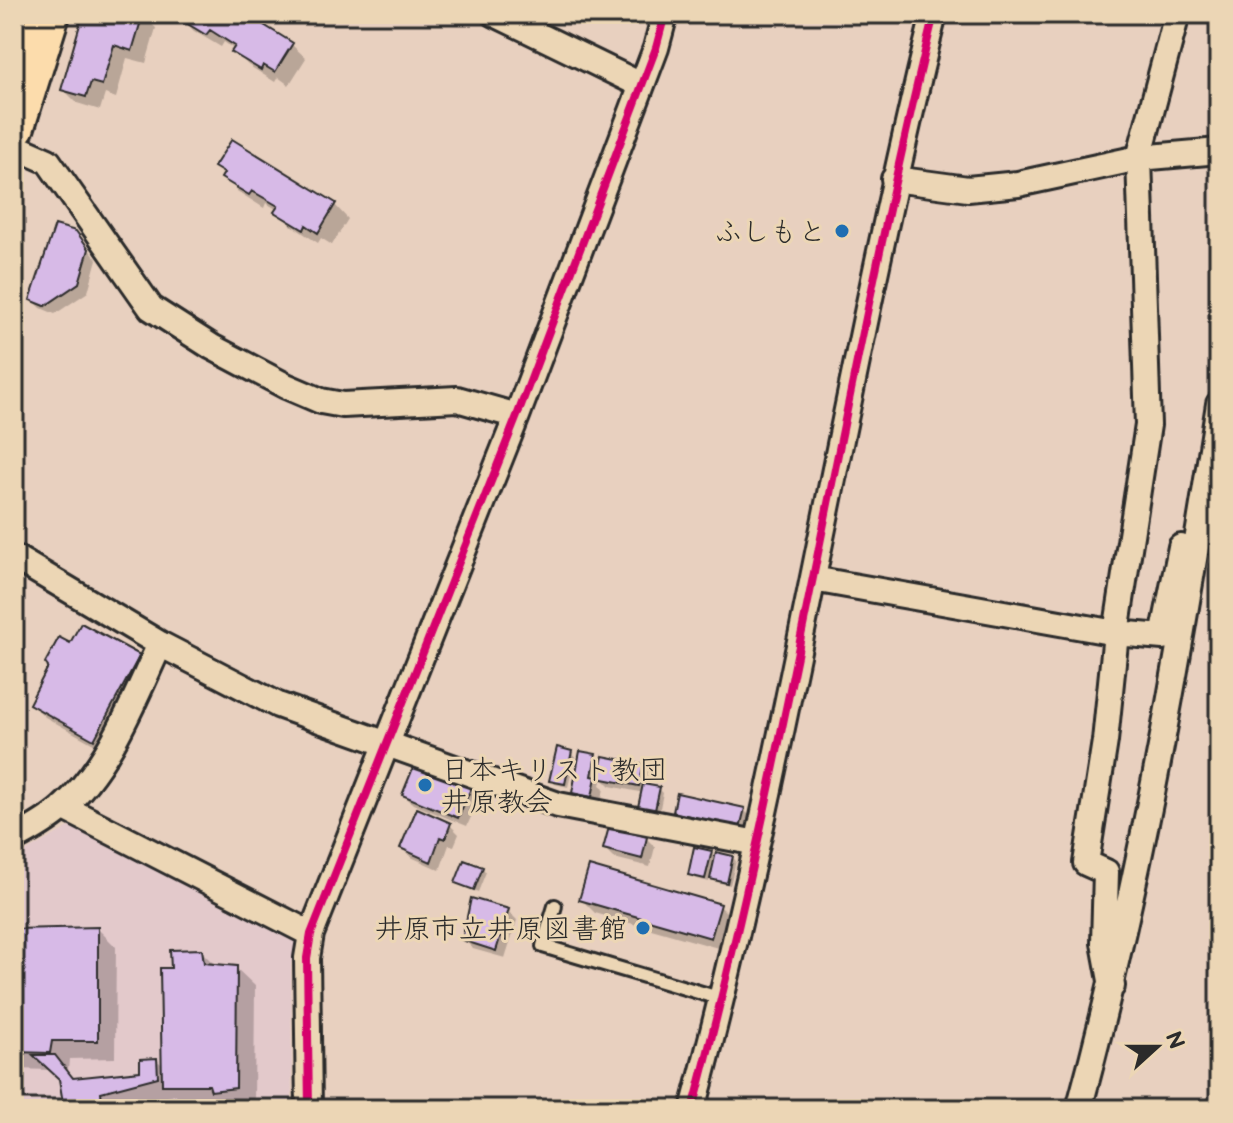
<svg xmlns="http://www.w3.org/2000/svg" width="1233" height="1123" font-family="'Balsamiq Sans','Klee One',sans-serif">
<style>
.built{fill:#e3c9cb}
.shadow{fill:#0003}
.building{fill:#d7bae7;stroke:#2b2b2b;stroke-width:2}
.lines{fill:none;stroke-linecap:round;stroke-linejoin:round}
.service-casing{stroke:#2b2b2b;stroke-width:18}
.minor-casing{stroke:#2b2b2b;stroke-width:30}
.trunk-casing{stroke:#2b2b2b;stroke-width:46}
.service{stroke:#ecd6b5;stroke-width:12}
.minor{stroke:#ecd6b5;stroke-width:24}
.trunk{stroke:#fcdcac;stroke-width:40}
.cycleway-casing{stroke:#ecd6b5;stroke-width:13}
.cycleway{stroke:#d6006c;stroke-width:8}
.poi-dot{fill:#1f6fb2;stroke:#ecd6b5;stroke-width:3}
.labels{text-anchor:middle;stroke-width:6;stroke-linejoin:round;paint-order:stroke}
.poi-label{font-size:28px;fill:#2b2b2b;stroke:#ecd6b5;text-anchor:end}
</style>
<rect width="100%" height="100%" fill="#e8d0bf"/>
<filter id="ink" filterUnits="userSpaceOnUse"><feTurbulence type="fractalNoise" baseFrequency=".0125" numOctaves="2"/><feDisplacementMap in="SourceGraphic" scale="16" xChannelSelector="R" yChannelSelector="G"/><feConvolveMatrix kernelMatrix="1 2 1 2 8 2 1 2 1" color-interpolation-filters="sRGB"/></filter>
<g filter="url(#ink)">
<path class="built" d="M71 826 297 940 291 964 292 1109H14V858Z"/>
<path class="shadow" d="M85 14H141L156 28 146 63 127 58 116 98 105 94 100 110 77 103 63 89Z
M181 14H243L292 45 306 58 289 85 278 77 275 82 248 65 234 51 235 50 224 42 221 47 194 31 180 17Z
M217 167 335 205 348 219 332 245 321 238 318 243 291 225 277 212 278 210 266 203 264 208 237 191Z
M75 233 97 259 88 292 55 314 41 308 32 299Z
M82 625 139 657 153 670 108 752 45 717 31 703Z
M571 753 575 757 568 787 555 784 551 780Z
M595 756 603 764 643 766 652 775 649 787 659 789 663 793 659 813 645 811 641 807 644 793 610 786 602 778 600 785 604 788 601 805 583 801 574 792Z
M471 788 480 797 467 826 413 804 404 795Z
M744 810 753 819 749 835 684 821 675 812Z
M450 825 459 834 454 846 449 845 440 870 411 857 402 848Z
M646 838 655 847 650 867 614 858 605 849Z
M711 853 717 859 732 857 736 861 730 885 716 882 710 876 709 882 694 878 690 874Z
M482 868 486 872 478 892 458 882Z
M581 899 720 906 733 919 725 950 595 913Z
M508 911 517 920 505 958 473 949 464 939Z
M98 929 116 947 115 1058 69 1059 68 1071 76 1079 142 1073 157 1060 164 1067 173 970 201 951 216 966 236 968 255 986 254 1106 240 1107 241 1109H201L230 1106V1103L182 1102 175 1095 122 1109H66L61 1079 51 1070 14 1069V931Z"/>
<path class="building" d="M83 14H143L132 51 114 45 102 85 91 82 86 97 61 90Z
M180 14H246L293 43 275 72 263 65 261 70 231 52 235 46 210 30 206 35 178 18Z
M232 139 336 203 318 233 306 225 304 230 274 212 278 206 252 191 249 195 221 178 224 173 214 167Z
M55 225 76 231 89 249 79 283 45 306 30 300Z
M81 623 140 655 94 740 29 704 48 667 45 663 59 637 70 643Z
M557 747 572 751 565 784 549 781Z
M580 751 596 754 592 776 596 777 592 797 572 793Z
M603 756 644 764 639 786 598 778Z
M415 763 472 786 458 818 402 795Z
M643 784 660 787 655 810 638 807Z
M677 793 745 808 740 828 673 812Z
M417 808 451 823 445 839 440 837 431 862 400 848Z
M609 827 647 837 642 859 603 849Z
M694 847 712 851 705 879 688 875Z
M716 852 733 856 727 883 710 879Z
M464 860 483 867 474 890 455 883Z
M589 866 721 904 711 938 579 900Z
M471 898 509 909 496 951 462 940Z
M98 927V1041H52L50 1053 14 1052V929Z
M202 949 204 963 237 966 236 1088 211 1091 209 1085H162L160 968H171L170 950Z
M33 1055H55L73 1078 140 1071V1059L157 1058 158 1077 101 1092 103 1109H64L59 1079Z
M238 1103 239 1109H199V1107Z"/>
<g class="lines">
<defs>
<path id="service" d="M555 906 543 946 722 999"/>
<path id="minor" d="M495 14 641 85
M14 146 48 161 151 308 212 347 286 386 321 401 343 405 457 399 517 416
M894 179 968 189 1018 184 1139 158 1219 151
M14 557 160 644 278 705 558 805 757 843
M813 579 1116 633 1163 637 1181 547
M63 807 311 934
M14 839C31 830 47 821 61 809 109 767 134 700 160 644
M1112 986 1104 943 1106 872 1086 863 1105 741 1116 633 1148 425 1139 158 1177 14
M309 1109 307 958 311 934 517 416 656 48 665 14
M693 1109C789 748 845 377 934 14
M1079 1109C1142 877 1182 641 1219 404"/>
<path id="trunk" d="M14 126 49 14"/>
</defs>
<use href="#service" class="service-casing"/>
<use href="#minor" class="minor-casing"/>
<use href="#trunk" class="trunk-casing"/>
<use href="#service" class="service"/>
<use href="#minor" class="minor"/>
<use href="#trunk" class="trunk"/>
<defs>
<path id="cycleway" d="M309 1109 307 958 311 934 517 416 656 48 665 14
M693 1109C789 748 845 377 934 14"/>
</defs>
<use href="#cycleway" class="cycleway-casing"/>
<use href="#cycleway" class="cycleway"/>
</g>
</g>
<g class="poi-dot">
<circle cx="842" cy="231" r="8"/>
<circle cx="425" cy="785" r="8"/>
<circle cx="643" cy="928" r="8"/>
</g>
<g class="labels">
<g class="poi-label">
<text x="826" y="241">ふしもと</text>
<text x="441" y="779" text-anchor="start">日本キリスト教団<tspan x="441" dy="32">井原教会</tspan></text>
<text x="627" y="938">井原市立井原図書館</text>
</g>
</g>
<rect width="1233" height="1123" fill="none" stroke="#ecd6b5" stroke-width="48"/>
<rect x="24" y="24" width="1185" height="1075" fill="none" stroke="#2b2b2b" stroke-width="3" filter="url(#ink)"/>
<g transform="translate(1157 1047) rotate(69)" stroke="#ecd6b5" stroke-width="6" paint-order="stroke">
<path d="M0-6L14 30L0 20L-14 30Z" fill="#2b2b2b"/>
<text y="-12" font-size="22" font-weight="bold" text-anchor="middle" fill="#2b2b2b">N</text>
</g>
</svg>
